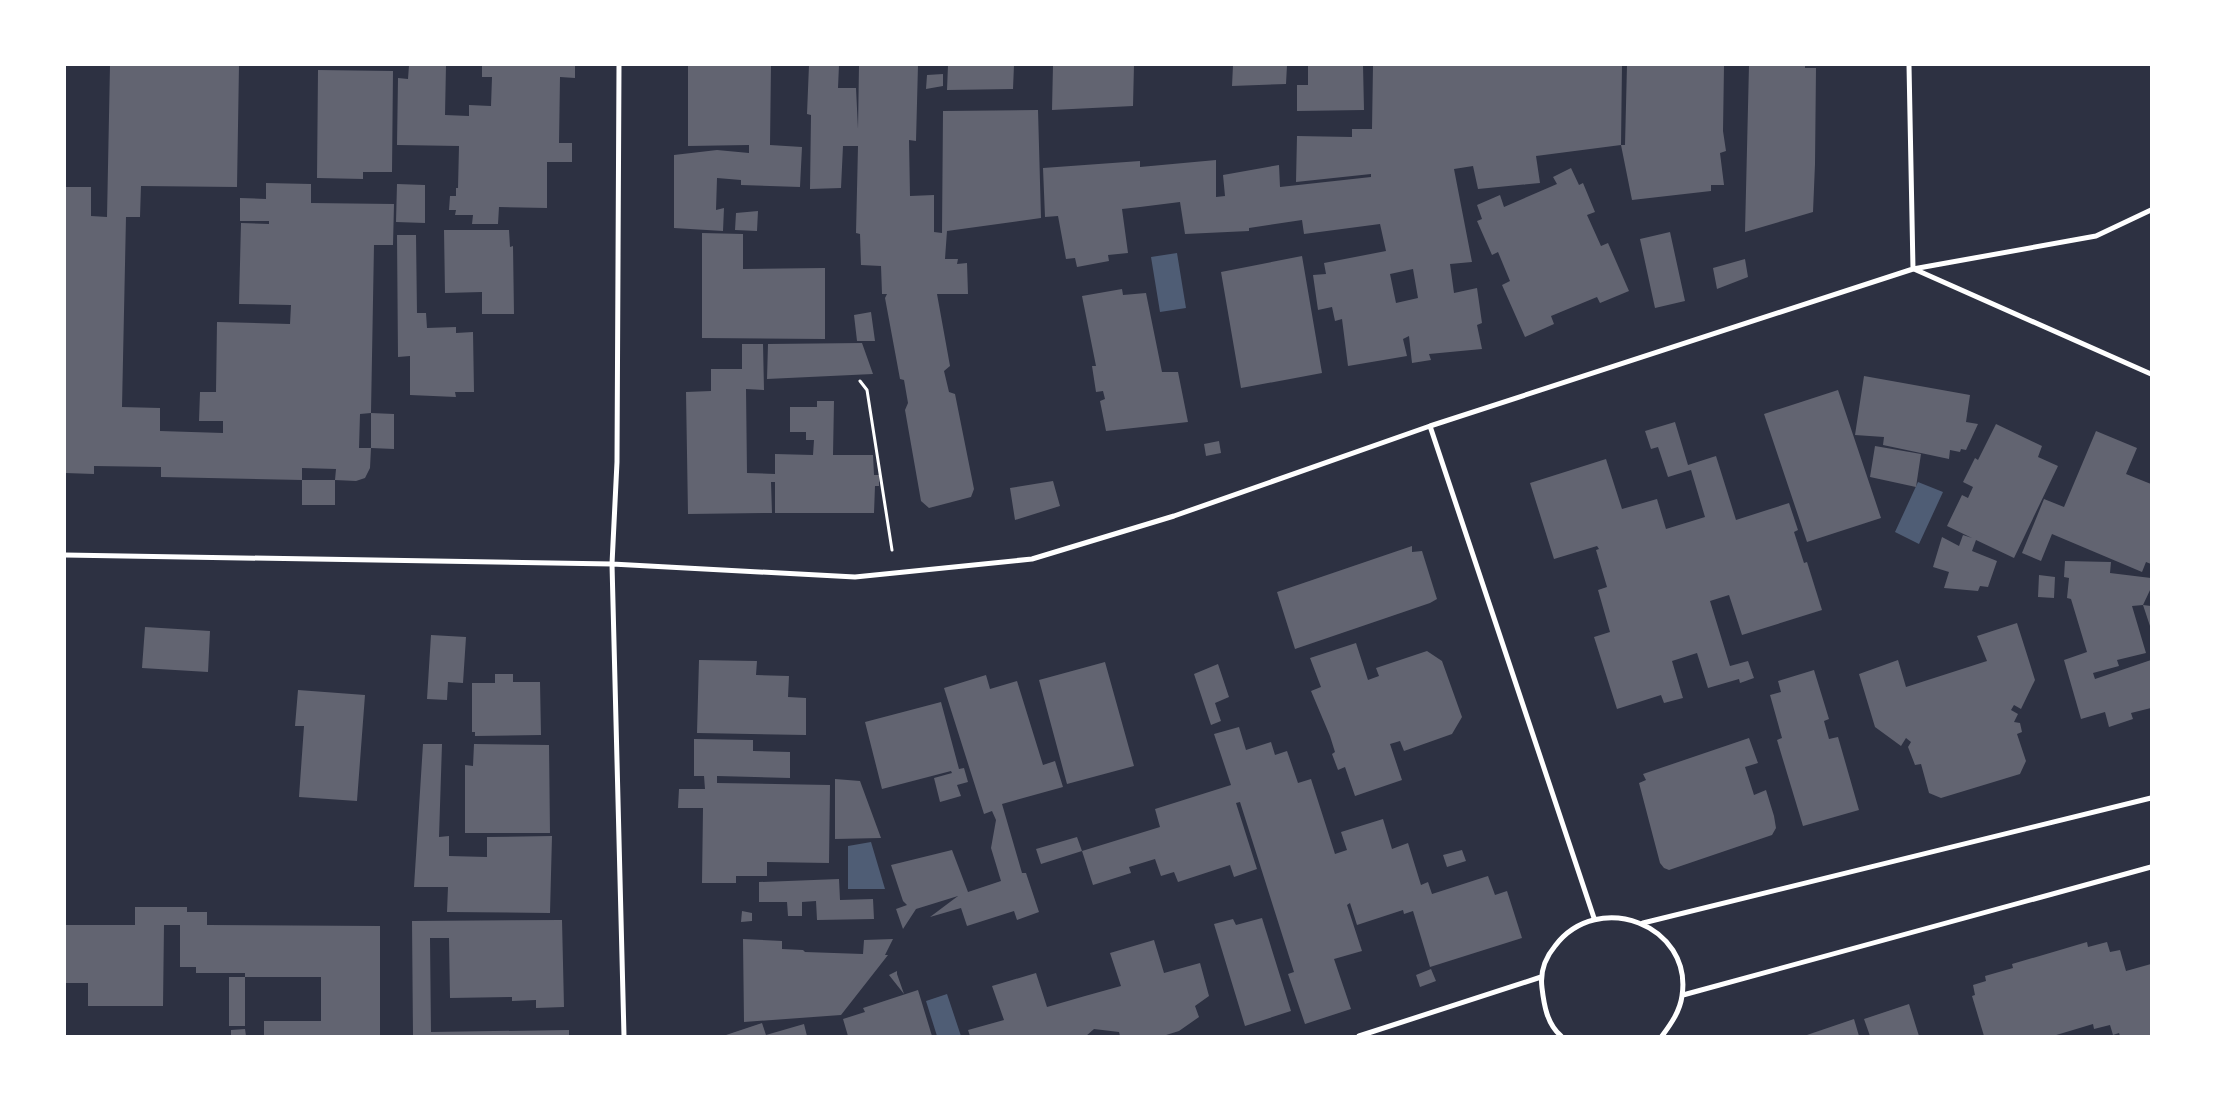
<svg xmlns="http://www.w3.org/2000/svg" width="2216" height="1101" font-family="'Fira Sans',sans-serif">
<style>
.water{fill:#4f5d75}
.building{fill:#626471;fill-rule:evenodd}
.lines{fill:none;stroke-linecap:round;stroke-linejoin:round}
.path{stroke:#fff;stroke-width:3}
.minor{stroke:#fff;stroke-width:5}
</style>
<rect width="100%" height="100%" fill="#2d3142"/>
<path class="water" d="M1177 253 1186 308 1160 312 1151 257Z
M1918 482 1943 492 1919 544 1895 532Z
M871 842 885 889H848V846Z
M947 994 961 1036H937L926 1001Z"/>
<path class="building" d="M110 65H239L237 187 141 186 140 217H126L122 407 160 408V431L223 433V421H199L200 392H216L217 322 290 324 291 305 239 304 241 223 269 224V221H240V198L266 199V183L311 184V203L394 204 393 245H374L371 413 394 414V449L371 448 370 468 365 478 356 481 335 480 336 469 302 468V480L161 477V467L94 466V474L65 473V187H91V216L107 217ZM371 413V448H359L360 414Z
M409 65H446L445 115 469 116V105L491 106 492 77H482V65H575V78L560 77 559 143H572V162H547V208L499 207 498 224H472L473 215H455L456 210H449L450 196H456V188H458L459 146 397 145 398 78 408 79Z
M688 65H771L770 145 802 147 800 187 741 185V180L717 178 716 210 724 208 723 231 674 228V155L717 150 749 153V145L688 146Z
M809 65H839L838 88H856L858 129 859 65H918L916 141 909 140 910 196 934 195V232L942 233 943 111 1038 110 1041 218 947 231 945 259H958L957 264 967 263 968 294H937L950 366 944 371 949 392 955 394 974 489 971 497 929 508 921 501 905 410 908 403 904 380 900 379 885 298 887 294H882L881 266 861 265 860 234 856 233 858 146H843L841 188 810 189 811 115 807 114Z
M948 65H1014L1013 89 947 90Z
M1053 65H1134L1133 106 1052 110Z
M1233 65H1287L1286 84 1232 86Z
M1308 65H1363L1364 110 1297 111V85H1308Z
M1373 65H1622L1621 145 1536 156 1540 183 1478 189 1473 166 1454 169 1472 262 1450 264 1454 293 1477 288 1482 323 1477 325 1482 349 1429 354 1431 360 1412 363 1409 336 1403 339 1407 356 1348 366 1342 319 1335 321 1332 307 1318 310 1313 275 1326 274 1324 263 1386 251 1380 224 1304 234 1302 220 1249 228V231L1185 234 1180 202 1140 207 1122 209 1128 253 1108 255 1109 261 1077 267 1075 258 1066 259 1058 216 1045 217 1043 168 1140 161V167L1216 160V197L1225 196 1223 175 1279 165 1280 187 1371 177V174L1296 182 1297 136 1352 137V129H1372ZM1413 269 1418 298 1396 303 1390 274Z
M1627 65 1724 66 1723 131 1726 151 1720 153 1724 185H1711V191L1632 200 1621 145H1625Z
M1749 65H1805V68H1816L1815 164 1813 212 1745 232Z
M318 70 393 71 392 172H363V179L317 178Z
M943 74V86L926 89 927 75Z
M1571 168 1579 185 1583 183 1595 212 1587 215 1601 246 1608 243 1629 291 1600 303 1597 297 1551 316 1554 324 1525 337 1502 285 1510 281 1498 252 1492 255 1477 221 1482 219 1477 205 1500 195 1504 207 1557 184 1553 177Z
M397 184 425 185V223L396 222Z
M758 211 757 231 735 230 736 213Z
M444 230H509L510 247 513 246 514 314H482V292L445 293Z
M1670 232 1685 301 1655 308 1640 239Z
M702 233 743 234V269L825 268V339L702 338Z
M397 235H416L417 313H426L427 328 456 327V333L473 332 474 392H455L456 397 410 395V356L398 357Z
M1302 256 1322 373 1241 388 1221 272Z
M1745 259 1748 277 1717 289 1713 268Z
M1122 289 1123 295 1146 293 1162 372H1178L1188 422 1106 431 1100 401 1105 399 1103 391 1096 392 1092 366H1096L1082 296Z
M871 312 875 341H857L854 315Z
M862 343 873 374 767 379 768 344Z
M742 344H763L764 390 746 389 747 473 775 474V454L813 455 814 440H806V432H790V407H817V401H834L833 455H873L874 475H879V486H875L874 513H775V482H771L772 513 688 514 686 392 711 391V369H742Z
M1864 376 1970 395 1966 422 1978 424 1966 450 1961 449 1960 452 1950 450 1949 459 1883 445 1884 437 1855 435Z
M1838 390 1881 518 1807 542 1764 414Z
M1675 422 1688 465 1716 456 1736 520 1789 503 1798 530 1794 532 1804 563 1807 562 1822 610 1742 635 1729 595 1710 601 1730 666 1748 661 1754 678 1740 683 1739 679 1708 688 1697 653 1672 661 1683 698 1664 703 1661 695 1617 709 1594 637 1610 632 1598 590 1607 587 1596 550 1599 549 1597 546 1554 559 1530 483 1606 459 1622 509 1657 499 1666 529 1705 517 1691 470 1668 477 1658 447 1651 449 1645 431Z
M1996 424 2042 446 2038 457 2058 466 2014 558 1976 540 1972 551 1997 561 1988 587 1980 586 1978 591 1944 588 1949 572 1933 567 1942 537 1959 546 1963 535 1972 538 1947 526 1962 495 1968 498 1973 487 1963 482 1975 458 1978 460Z
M2096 431 2137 448 2126 474 2151 484V564L2146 562 2142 572 2052 534 2041 561 2022 553 2044 499 2064 507Z
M1219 441 1221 453 1206 456 1204 444Z
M1875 446 1921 454 1916 487 1870 477Z
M302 480H335V505H302Z
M1053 481 1060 506 1015 520 1010 488Z
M1412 546V552L1422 551 1437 599 1430 603 1295 649 1277 592Z
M2065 561 2111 562 2110 573 2151 578V588L2143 605 2132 606 2146 653 2117 660 2119 666 2093 673 2095 679 2151 660V708L2131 713 2133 719 2109 727 2105 712 2081 719 2064 660 2087 652 2071 599 2067 598 2069 578 2064 577Z
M2039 575 2055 577 2054 598 2038 597Z
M2143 605 2151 606V629Z
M2017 623 2035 680 2021 709 2014 705 2011 710 2018 714 2014 722 2020 723 2022 732 2017 734 2026 761 2020 774 1941 798 1929 793 1921 764 1915 765 1908 747 1911 742 1906 738 1901 746 1875 727 1859 674 1898 660 1906 687 1987 661 1977 636Z
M145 627 210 631 208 672 142 668Z
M431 635 466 637 463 683 448 682 447 700 427 699Z
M1356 643 1368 680 1379 676 1376 668 1427 651 1442 661 1462 717 1452 734 1404 751 1400 741 1390 744 1402 780 1355 796 1345 767 1338 770 1332 754 1335 752 1330 736 1311 691 1321 687 1310 658Z
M699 660 757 661 756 675 789 676 788 697 806 698V735L697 733Z
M1105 662 1134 766 1067 784 1039 680Z
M1218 664 1229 697 1215 703 1221 721 1211 725 1194 674Z
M1814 670 1829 719 1824 721 1829 739 1838 737 1859 810 1803 826 1777 740 1782 738 1770 695 1781 692 1778 681Z
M495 674H513V682H540L541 735 475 736V732H472V683H495Z
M986 675 990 689 1017 681 1043 765 1055 761 1063 787 1002 804 1022 873H1026L1039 912 1017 920 1014 911 967 926 961 908 930 917 958 896 916 909 903 929 896 909 907 905 903 901 891 865 952 850 968 892 1001 881 991 848 996 820 992 811 984 814 944 688Z
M298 690 365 695 357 801 299 797 304 726H295Z
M941 702 959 769 964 768 968 782 957 785 961 796 940 802 934 778 952 773 951 771 882 789 865 722Z
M1239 727 1246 750 1271 742 1275 755 1287 751 1298 783 1311 779 1335 854 1347 850 1341 832 1383 819 1392 849 1408 843 1421 885 1428 882 1432 894 1488 876 1495 895 1507 891 1522 938 1430 967 1413 911 1404 914 1403 910 1357 925 1350 903 1347 905 1362 951 1334 959 1351 1009 1305 1024 1288 974 1294 972 1240 802 1236 803 1257 869 1234 877 1230 865 1178 882 1174 872 1161 876 1155 859 1129 867 1131 873 1093 885 1082 851 1041 864 1036 849 1077 837 1082 851 1160 827 1155 809 1231 785 1214 734Z
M1749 738 1758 763 1745 767 1754 795 1766 790 1774 816 1776 828 1772 835 1669 870 1664 868 1660 863 1639 783 1646 780 1643 774Z
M694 739 753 740V751L790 752V778L717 776V783L830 785 829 863 767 862V876H736V883H702L703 808H678L679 789H705L704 776H694Z
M423 744H442L439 837 449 836V856L487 857V837L552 836 550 913 447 912 448 887H414Z
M474 744 549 745 550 833H465V765L473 766Z
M835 779 860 781 881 838 835 839Z
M1462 850 1466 861 1447 867 1443 855Z
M839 879 840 900 873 899 874 919 817 920 816 901 802 902V916H788L787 902H759V882Z
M135 907H187V912H207V925L380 926V1036H264V1021H321V977H245V973H196V967H180V925H164L163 1006H88V983H65V925H135Z
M742 911 752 913V921L741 922Z
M1262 918 1291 1011 1245 1026 1214 924 1233 919 1236 925Z
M562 920 564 1007 536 1008V1000L512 1001V997L450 998 449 938H430L431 1032 569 1030V1036H413L412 921Z
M743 939 782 941V949L803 950 805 952 863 954 864 940 893 939 885 955H888L841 1015 744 1022Z
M1154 940 1164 973 1200 963 1209 996 1195 1006 1199 1017 1179 1031 1163 1036H1120L1119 1032 1094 1029 1086 1036H970L968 1030 1004 1020 992 986 1036 973 1047 1007 1085 996 1121 986 1110 953Z
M2087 942 2088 947 2107 942 2110 952 2120 950 2126 971 2151 964V1036H2120L2119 1033 2113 1035 2110 1025 2094 1029 2093 1024 2053 1036H1984L1972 996 1975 995 1973 985 1986 981 1985 976 2013 968 2012 964Z
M1431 969 1436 981 1420 987 1416 975Z
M897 971V974L904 994 889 975Z
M229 977H245V1026H229Z
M918 990 932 1036H848L843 1019 865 1012 863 1008Z
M1909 1004 1919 1036H1870L1864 1019Z
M1854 1019 1859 1036H1804Z
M762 1023 766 1035 804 1024 807 1036H723Z
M245 1029 246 1036H231V1030Z"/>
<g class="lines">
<path class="path" d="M860 381 867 390 892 550"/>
<path class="minor" d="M619 65 617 462 612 564 624 1036
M1909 65 1913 269
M1914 269 2151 374
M1430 426 1594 918
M65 555 612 564 855 577 1032 559 1174 516 1430 426 1913 269 2096 236 2151 210
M1643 923 2151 798
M1683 995 2151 867
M1359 1036 1541 977
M1561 1036C1547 1024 1544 1005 1542 988 1540 973 1545 958 1555 946 1598 889 1693 925 1682 996 1680 1011 1671 1024 1662 1036"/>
</g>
<rect width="2216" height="1101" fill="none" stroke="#ffffff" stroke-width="132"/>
</svg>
